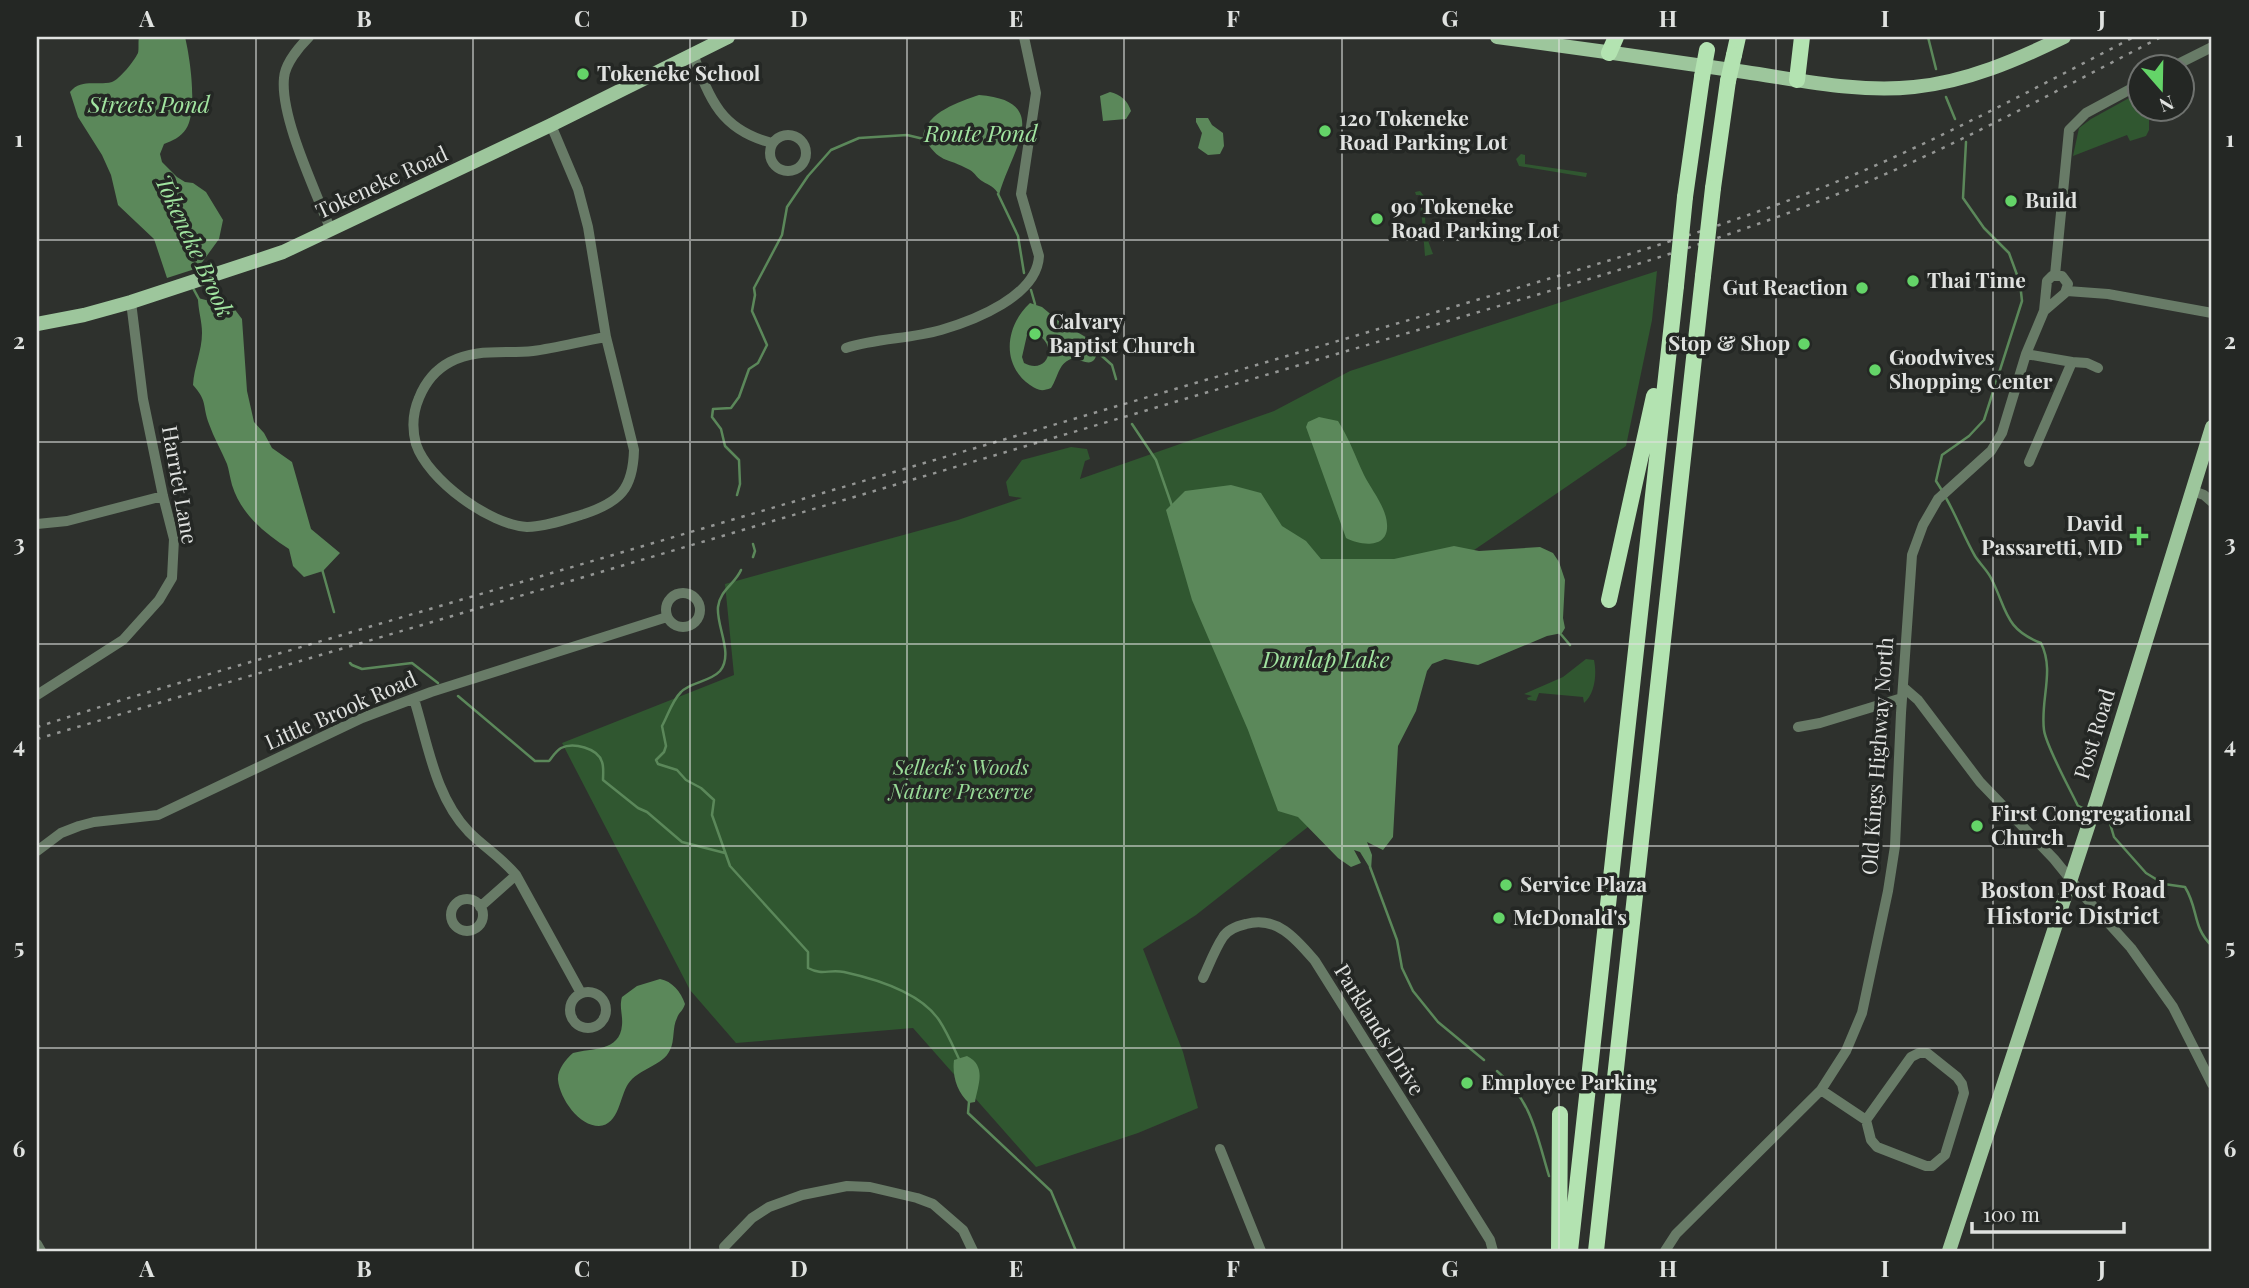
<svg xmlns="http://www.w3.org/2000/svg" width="2249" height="1288" font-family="'Playfair Display',serif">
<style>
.green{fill:#305730}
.water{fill:#5b885a;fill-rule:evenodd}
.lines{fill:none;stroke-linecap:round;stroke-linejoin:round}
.stream{stroke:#5b885a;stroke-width:2.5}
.minor{stroke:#687b67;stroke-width:10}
.major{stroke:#9dc69c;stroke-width:14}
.highway{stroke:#b3e3b1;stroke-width:16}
.rail{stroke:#949694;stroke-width:2.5;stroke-dasharray:3.5 7;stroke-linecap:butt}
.highway-bridge{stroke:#b3e3b1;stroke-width:16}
.grid{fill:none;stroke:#e0e2e0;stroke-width:2;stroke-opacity:0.55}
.poi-dot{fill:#64d468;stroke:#242724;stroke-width:2.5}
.labels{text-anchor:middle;stroke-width:7;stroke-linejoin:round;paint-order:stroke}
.poi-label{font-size:21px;font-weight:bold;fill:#e0e2e0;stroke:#242724;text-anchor:start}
.street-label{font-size:21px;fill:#e0e2e0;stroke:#242724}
.park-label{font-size:21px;font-style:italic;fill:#99dc98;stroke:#242724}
.water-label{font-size:23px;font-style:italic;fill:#a1e4a0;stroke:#242724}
.neighbourhood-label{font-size:23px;font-weight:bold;fill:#e0e2e0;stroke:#242724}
.neatline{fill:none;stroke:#e0e2e0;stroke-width:2.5}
.grid-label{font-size:23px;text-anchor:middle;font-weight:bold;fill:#e0e2e0}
</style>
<rect width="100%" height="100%" fill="#2e312d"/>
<path class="green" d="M2140 92V108L2149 109V130L2146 136 2130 141 2127 135 2073 156 2079 128 2091 119Z
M1521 154 1525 155V164L1587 173 1586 177 1519 166 1516 159Z
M1420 191 1424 196 1426 235 1433 254 1425 256 1420 195H1416L1415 192Z
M1657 271 1652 320 1626 446 1347 637 1346 797 1196 915 1143 949 1183 1052 1198 1108 1138 1133 1036 1167 913 1028 736 1043 690 990 562 743 734 675 725 584 958 520 1022 498 1009 496 1006 482 1022 460 1071 447 1087 449 1090 459 1085 461 1080 479 1274 411 1350 371Z
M1586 659 1594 660C1597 674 1595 694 1584 703L1583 697 1539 693 1536 701 1528 700 1527 698 1532 696 1524 694 1563 677Z"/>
<path class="water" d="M139 37H185C190 57 198 111 186 129 181 137 172 141 164 144L160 154 162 162 177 177 185 182 193 183 206 192 223 220 219 239 198 268 167 278 154 239 118 205 111 175 102 155 78 117 70 92C81 78 97 86 112 82 120 79 134 61 138 53 139 49 138 42 139 37Z
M1110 92C1120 94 1128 101 1131 111L1126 119 1103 121 1100 96Z
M979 95C1055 101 1010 152 999 195 994 186 990 186 982 181 978 179 975 173 970 170 945 156 940 165 923 136 927 112 959 102 979 95Z
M1196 118H1208L1212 125 1223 133 1224 146 1220 154 1208 155 1198 148 1202 133 1196 122Z
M198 298 233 307 242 319 247 391 254 422 264 433 272 448 292 462 311 529 340 553 323 571 304 577 293 566 289 549C264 533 241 514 232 485 230 478 229 470 227 464 221 450 214 438 209 424 202 405 208 402 193 385 194 367 202 351 202 333 202 321 198 310 198 298Z
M1030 303 1042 307 1060 322 1089 339 1097 351C1095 368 1085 362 1074 358 1058 362 1059 376 1051 388 1041 392 1038 390 1030 385 1001 365 1005 326 1030 303ZM1033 332C1061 344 1047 376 1024 363L1022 357 1027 335Z
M1319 417 1338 421C1349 438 1355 456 1364 475 1371 489 1386 507 1387 524 1389 549 1361 546 1346 538L1306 427 1308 422Z
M1231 485 1261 493 1282 526 1306 541 1321 559H1394L1454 546 1479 551 1540 547 1553 553 1559 562 1565 580 1563 618 1565 628 1562 633 1547 636 1478 665 1445 659 1432 664 1427 671 1416 711 1398 746 1393 837 1383 850 1367 842 1372 855 1371 870 1360 852 1354 850 1361 863 1351 867 1338 858 1298 817 1278 811 1248 730 1192 600 1166 510 1185 491Z
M660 979C672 981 681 992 685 1004 683 1011 679 1012 677 1018 672 1028 675 1040 670 1050 663 1066 639 1068 628 1084 620 1096 619 1125 599 1126 579 1126 560 1099 558 1080 557 1070 566 1059 573 1053 591 1048 620 1052 622 1025 623 1015 619 1007 622 997L637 986Z
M967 1056C987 1066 978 1085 975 1102L969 1103C957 1092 952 1076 954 1060Z"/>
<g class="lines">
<path class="stream" d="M1928 37 1936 69
M1946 97 1955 119
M998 194 1018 236 1024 273
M193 288 200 301
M1031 290 1035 304
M1094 349 1112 365 1116 379
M1132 424 1156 460 1172 506
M1943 492 1936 481 1942 455 1969 436 1984 420 2022 301 2020 283 2009 253 1984 228 1963 198 1966 142
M737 495 740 484 739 460 725 446 721 429 712 417 713 409 731 408 739 397 749 369 758 363 767 345 752 311 755 295 754 288 782 235 787 207 808 176 831 150 859 138 907 135 928 140
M1946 498C1957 517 1964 537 1975 556 1980 564 1987 570 1991 578 2007 609 2004 629 2041 643 2055 671 2040 700 2044 730 2046 746 2070 789 2078 806L2087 810
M753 544 755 551 753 557
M322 569 334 612
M741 570C735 584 720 590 718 607 716 626 734 654 720 671 710 682 690 682 681 692 672 701 668 715 662 726L666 746 664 752 656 760 658 764 677 770 686 780 701 788 714 800 712 815 730 866 808 952V968C823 976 828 969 844 972 876 979 920 992 939 1020 947 1032 953 1046 959 1059
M1559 632 1570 645
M350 663 352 665 362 669 412 663 438 683
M458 696 535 761H549C553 756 556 751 561 748 573 742 598 748 602 762 604 767 603 775 603 780L638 808 647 812 682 842 725 853
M2096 815 2109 820 2114 837 2146 873 2164 884 2185 887C2199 910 2192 927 2212 946
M1370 867 1397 940 1402 968 1413 991 1438 1022 1484 1060
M1497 1071C1532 1101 1536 1133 1549 1176
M969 1102 968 1113 1051 1191 1076 1251"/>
<path class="minor" d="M309 37C299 47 285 64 284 78 280 118 316 191 331 231
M693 54C710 100 721 130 772 143
M2174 66 2212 47
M551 125 578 189 588 227 606 337
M770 153a18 18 0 1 1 36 0a18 18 0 1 1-36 0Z
M2055 275 2069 130 2086 113 2140 84
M2067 291 2108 294 2212 313
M606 337 634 450C633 489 620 502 584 514 567 519 545 527 527 527 490 525 428 480 416 444 412 429 413 412 419 398 425 383 435 370 450 362 476 348 504 354 533 351 557 348 582 341 606 337Z
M846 348C877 338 910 339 941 330 975 320 1037 296 1039 256L1021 194 1036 93 1024 37
M2026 354 2072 362
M2029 462 2072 362 2087 363 2098 368
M2193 491 2204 495 2212 502
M37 524 67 521 163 496
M666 610a17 17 0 1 1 34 0a17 17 0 1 1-34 0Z
M1903 687 1918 700 1980 782 2054 859 2084 896 2131 948 2173 1007 2212 1084
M37 695 123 640 159 600 172 578 174 539 163 496 143 399 131 302
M414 699C428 744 435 797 469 832 484 847 502 858 516 875L581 993
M1798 727 1820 723 1902 698
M37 851 61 833 79 826 94 822 158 815 362 718 431 692 667 617
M451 915a16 16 0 1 1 32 0a16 16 0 1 1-32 0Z
M480 907 516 875
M1203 978C1209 965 1215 949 1223 937 1228 929 1237 926 1246 924 1277 915 1297 940 1315 961L1490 1240 1493 1251
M570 1010a18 18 0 1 1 36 0a18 18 0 1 1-36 0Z
M1821 1090 1866 1120 1871 1140 1877 1147 1926 1166H1932L1945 1155 1964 1093 1962 1084 1957 1077 1927 1053H1919L1911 1057 1866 1120
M1220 1149 1261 1251
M37 1244 41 1251
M724 1247 752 1218 769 1207 802 1195 847 1186 870 1187 917 1198 933 1204 963 1230 973 1251
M1665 1251 1676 1234 1821 1090 1846 1051 1862 1013 1888 891 1895 846 1901 713 1912 555 1923 525 1938 499 1991 451 2002 433 2026 354 2044 311 2047 281 2052 276H2062L2068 284 2065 293 2044 311"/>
<path class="major" d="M1497 37C1580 48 1662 60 1745 72 1800 80 1858 93 1914 87 1966 82 2017 60 2064 37
M37 324 84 315 131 302 283 252 551 125 728 37
M1949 1251 2097 799 2212 427"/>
<path class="highway" d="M1609 53 1616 37
M1734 55 1738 37
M1797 80 1802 37
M1713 188 1728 81
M1685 197 1702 77
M1609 600 1654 396
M1559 1251 1560 1114
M1570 1251 1676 286
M1596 1251 1703 276"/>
<path class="rail" d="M37 727 125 699 1541 281C1648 249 1755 216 1858 173 1952 133 2043 84 2134 37
M37 739 1411 332C1562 287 1714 245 1860 185 1963 142 2062 88 2161 37"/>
<path class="highway-bridge" d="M1702 77 1707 50
M1728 81 1734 55
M1703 276 1713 188
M1676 286 1685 197"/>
</g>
<path class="grid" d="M256 37V1251M473 37V1251M690 37V1251M907 37V1251M1124 37V1251M1342 37V1251M1559 37V1251M1776 37V1251M1993 37V1251M37 240H2212M37 442H2212M37 644H2212M37 846H2212M37 1048H2212"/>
<g class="poi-dot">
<circle cx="583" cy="74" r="7"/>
<circle cx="1325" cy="131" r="7"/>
<circle cx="2011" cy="201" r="7"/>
<circle cx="1377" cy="219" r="7"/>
<circle cx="1913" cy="281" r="7"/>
<circle cx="1862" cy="288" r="7"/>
<circle cx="1035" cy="334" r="7"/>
<circle cx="1804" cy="344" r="7"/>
<circle cx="1875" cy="370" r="7"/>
<path d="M2135.5 525.5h7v7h7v7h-7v7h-7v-7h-7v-7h7z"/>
<circle cx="1977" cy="826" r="7"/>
<circle cx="1506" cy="885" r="7"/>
<circle cx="1499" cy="918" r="7"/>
<circle cx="1467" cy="1083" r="7"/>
</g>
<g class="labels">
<g class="poi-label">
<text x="597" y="81">Tokeneke School</text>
<text x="1339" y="126">120 Tokeneke<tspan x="1339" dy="24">Road Parking Lot</tspan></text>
<text x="2025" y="208">Build</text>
<text x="1391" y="214">90 Tokeneke<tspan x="1391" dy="24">Road Parking Lot</tspan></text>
<text x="1927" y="288">Thai Time</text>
<text x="1848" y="295" text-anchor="end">Gut Reaction</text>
<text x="1049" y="329">Calvary<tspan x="1049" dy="24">Baptist Church</tspan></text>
<text x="1790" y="351" text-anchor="end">Stop &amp; Shop</text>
<text x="1889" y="365">Goodwives<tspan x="1889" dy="24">Shopping Center</tspan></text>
<text x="2123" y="531" text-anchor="end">David<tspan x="2123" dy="24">Passaretti, MD</tspan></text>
<text x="1991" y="821">First Congregational<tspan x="1991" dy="24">Church</tspan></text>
<text x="1520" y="892">Service Plaza</text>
<text x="1513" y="925">McDonald's</text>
<text x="1481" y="1090">Employee Parking</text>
</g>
<g class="street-label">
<text transform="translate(382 183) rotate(-25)" y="7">Tokeneke Road</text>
<text transform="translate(179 485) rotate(80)" y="7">Harriet Lane</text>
<text transform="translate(341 711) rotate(-24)" y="7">Little Brook Road</text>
<text transform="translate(2095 734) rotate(-73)" y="7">Post Road</text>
<text transform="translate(1878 756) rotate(-86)" y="7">Old Kings Highway North</text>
<text transform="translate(1379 1030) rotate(58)" y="7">Parklands Drive</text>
</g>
<g class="park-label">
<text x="961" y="775">Selleck's Woods<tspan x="961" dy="24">Nature Preserve</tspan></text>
</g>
<g class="water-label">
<text x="149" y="113">Streets Pond</text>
<text x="981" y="142">Route Pond</text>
<text transform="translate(194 246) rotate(65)" y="8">Tokeneke Brook</text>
<text x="1326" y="668">Dunlap Lake</text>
</g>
<g class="neighbourhood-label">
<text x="2073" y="898">Boston Post Road<tspan x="2073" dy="26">Historic District</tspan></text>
</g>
</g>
<rect width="2249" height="1288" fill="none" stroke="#242724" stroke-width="77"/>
<g transform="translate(2161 88) rotate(160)"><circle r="33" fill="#242724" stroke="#6f726f" stroke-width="2"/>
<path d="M0-5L12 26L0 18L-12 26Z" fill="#64d468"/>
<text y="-10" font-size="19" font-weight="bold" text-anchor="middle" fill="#e0e2e0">N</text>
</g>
<path d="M1972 1222v10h152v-10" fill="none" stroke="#e0e2e0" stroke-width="3.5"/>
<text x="1983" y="1222" font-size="21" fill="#e0e2e0" stroke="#242724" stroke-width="5" paint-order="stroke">100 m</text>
<rect x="38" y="38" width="2172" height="1212" class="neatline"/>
<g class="grid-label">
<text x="147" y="27">A</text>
<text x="364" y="27">B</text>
<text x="582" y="27">C</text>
<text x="799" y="27">D</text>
<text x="1016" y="27">E</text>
<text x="1233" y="27">F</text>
<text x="1450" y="27">G</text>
<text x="1668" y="27">H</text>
<text x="1885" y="27">I</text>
<text x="2102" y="27">J</text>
<text x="19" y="147">1</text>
<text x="2230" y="147">1</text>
<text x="19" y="349">2</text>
<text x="2230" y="349">2</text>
<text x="19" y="551">3</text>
<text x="2230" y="551">3</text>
<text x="19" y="753">4</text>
<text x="2230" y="753">4</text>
<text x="19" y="955">5</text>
<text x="2230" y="955">5</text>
<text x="19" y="1157">6</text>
<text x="2230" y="1157">6</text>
<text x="147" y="1277">A</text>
<text x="364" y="1277">B</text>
<text x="582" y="1277">C</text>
<text x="799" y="1277">D</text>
<text x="1016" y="1277">E</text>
<text x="1233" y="1277">F</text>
<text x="1450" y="1277">G</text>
<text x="1668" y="1277">H</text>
<text x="1885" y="1277">I</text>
<text x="2102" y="1277">J</text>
</g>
</svg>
